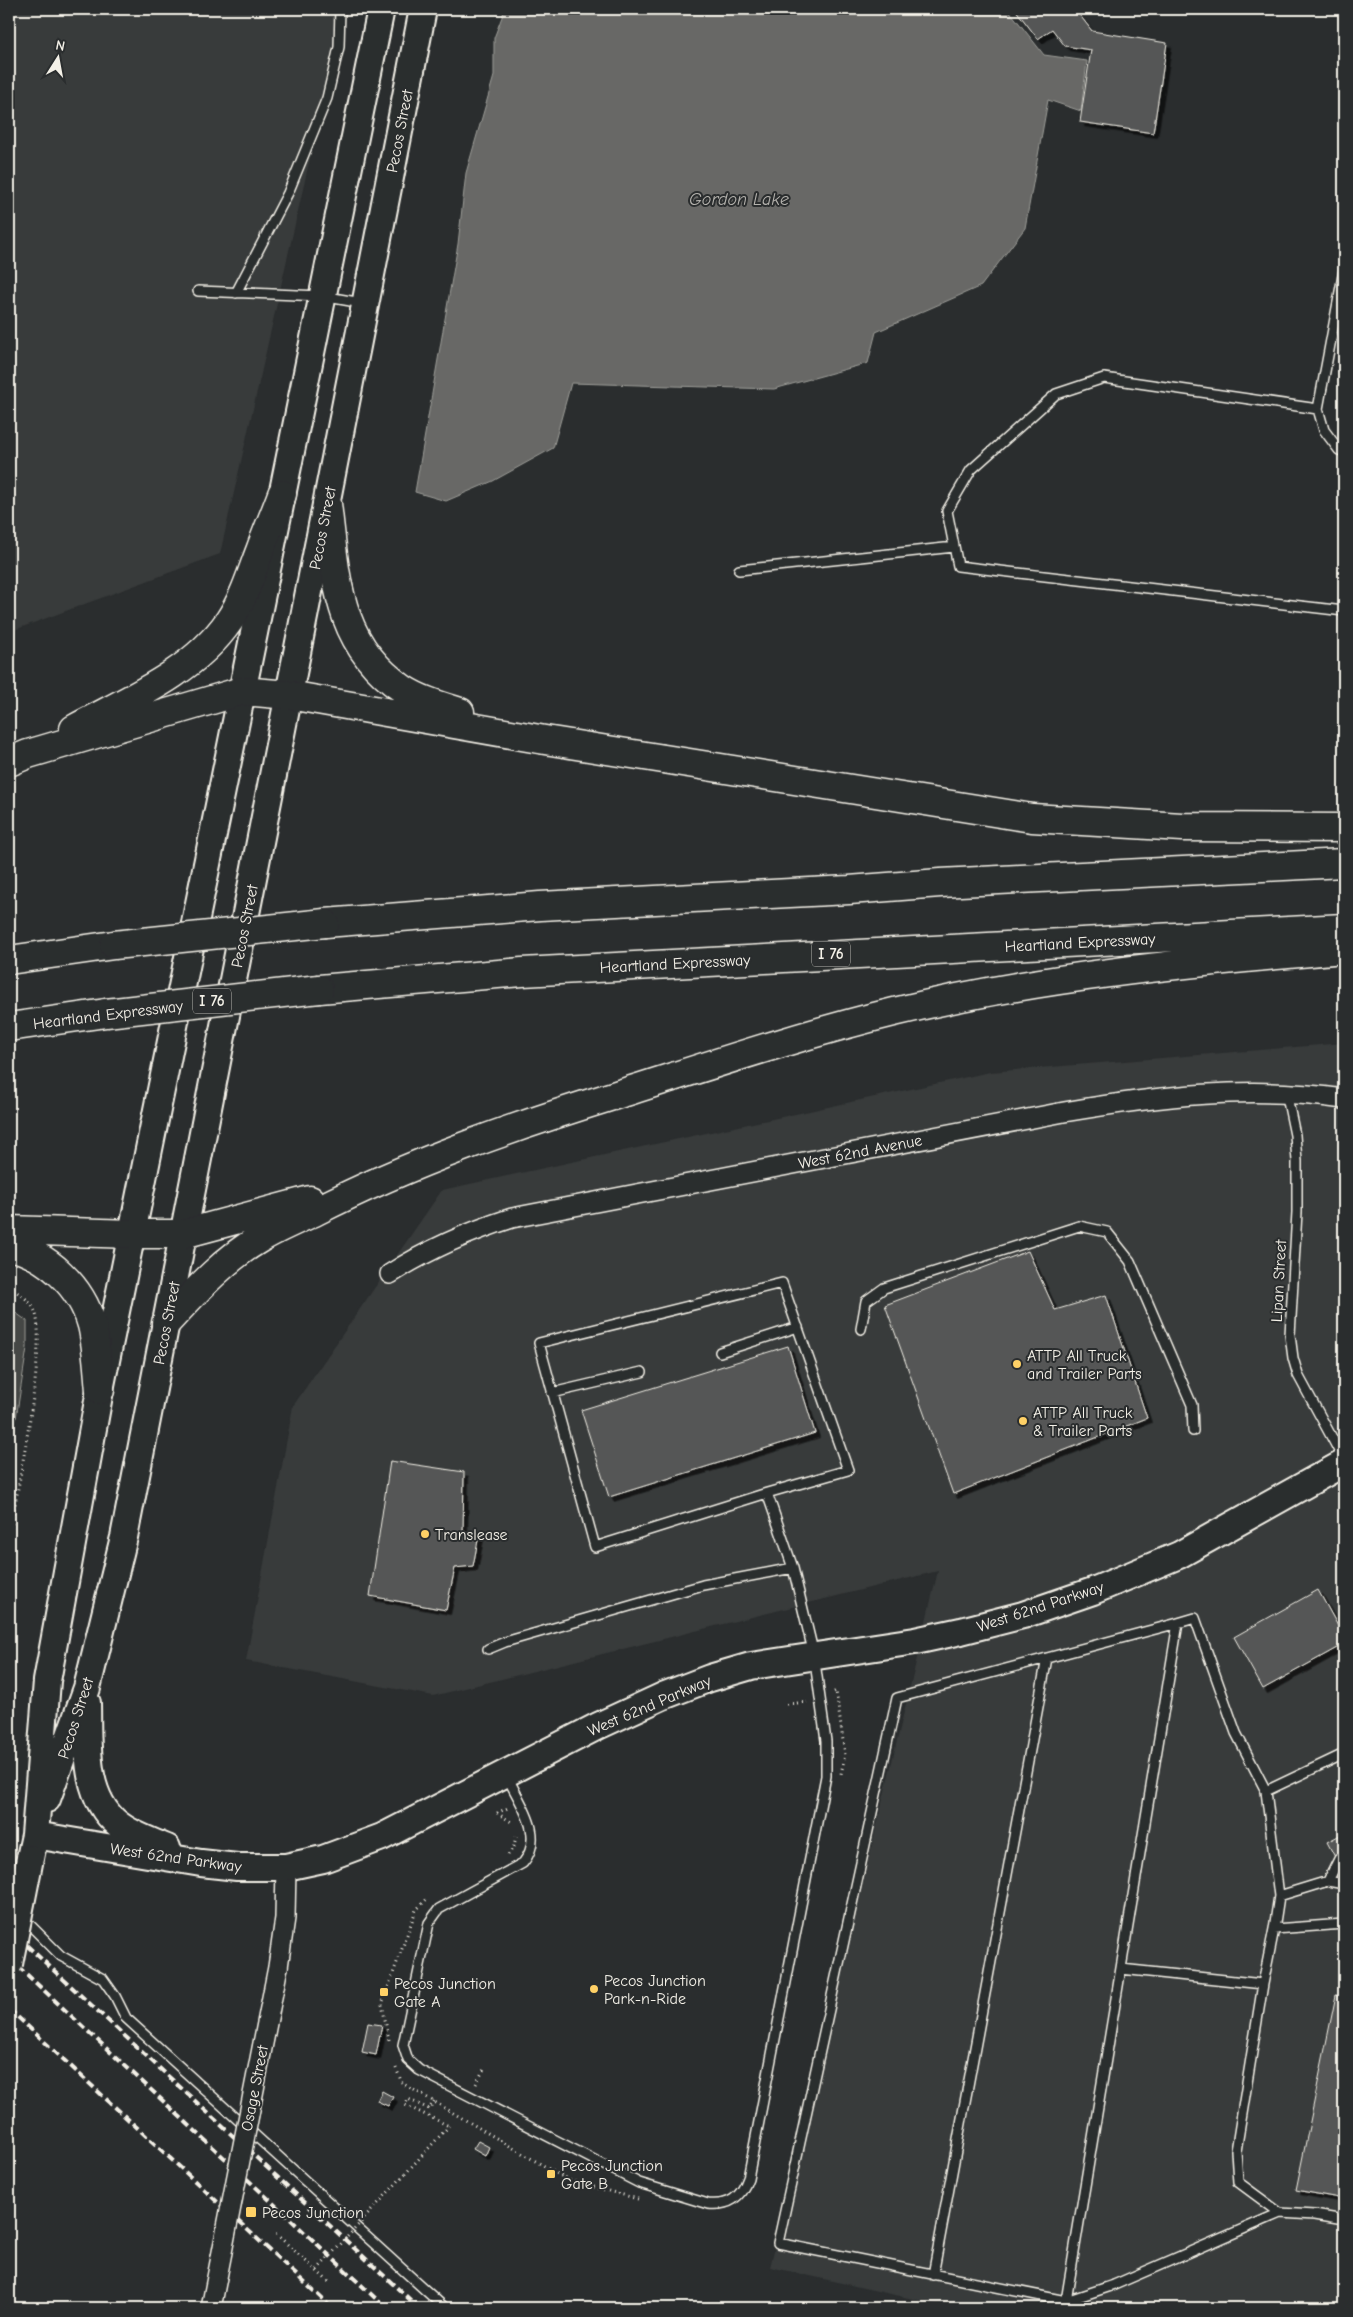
<svg xmlns="http://www.w3.org/2000/svg" width="1353" height="2317" font-family="'Comic Neue',sans-serif">
<style>
.built{fill:#373a3a}
.green{fill:#444645;stroke:#9c9c96}
.water{fill:#676866;stroke:#9f9f9a}
.building{fill:#555756;stroke:#f4f1e8;filter:url(#shadow)}
.lines{fill:none;stroke-linecap:round;stroke-linejoin:round}
.lane-casing{stroke:#f4f1e8;stroke-width:12}
.street-casing{stroke:#f4f1e8;stroke-width:22}
.secondary-casing{stroke:#f4f1e8;stroke-width:30}
.highway-casing{stroke:#f4f1e8;stroke-width:31}
.path{stroke:#f4f1e8;stroke-width:3;stroke-dasharray:1 4;stroke-linecap:butt}
.lane{stroke:#2a2d2e;stroke-width:9}
.street{stroke:#2a2d2e;stroke-width:19}
.secondary{stroke:#2a2d2e;stroke-width:26}
.highway{stroke:#2a2d2e;stroke-width:28}
.rail{stroke:#f4f1e8;stroke-width:4;stroke-dasharray:8 4;stroke-linecap:butt}
.street-bridge-casing{stroke:#f4f1e8;stroke-width:22;stroke-linecap:butt}
.secondary-bridge-casing{stroke:#f4f1e8;stroke-width:30;stroke-linecap:butt}
.highway-bridge-casing{stroke:#f4f1e8;stroke-width:31;stroke-linecap:butt}
.path-bridge{stroke:#f4f1e8;stroke-width:3;stroke-dasharray:1 4;stroke-linecap:butt}
.street-bridge{stroke:#2a2d2e;stroke-width:19}
.secondary-bridge{stroke:#2a2d2e;stroke-width:26}
.highway-bridge{stroke:#2a2d2e;stroke-width:28}
.poi-dot{fill:#ffd166;stroke:#2a2d2e;stroke-width:2}
.labels{text-anchor:middle;stroke-width:4;stroke-linejoin:round;paint-order:stroke}
.shield{fill:#2a2d2e;stroke:#b7b6b0;stroke-width:1}
.shield-label{font-size:15px;font-weight:bold;fill:#f4f1e8}
.street-label{font-size:16px;fill:#f4f1e8;stroke:#2a2d2e}
.poi-label{font-size:16px;fill:#f4f1e8;stroke:#2a2d2e;text-anchor:start}
.water-label{font-size:18px;font-style:italic;fill:#b5b3ae;stroke:#2a2d2e}
</style>
<defs>
<filter id="shadow"><feDropShadow dx="4.5" dy="4.5" stdDeviation="0" flood-color="#0009"/></filter>
</defs>
<rect width="100%" height="100%" fill="#2a2d2e"/>
<filter id="ink" filterUnits="userSpaceOnUse"><feTurbulence type="fractalNoise" baseFrequency=".02" numOctaves="2"/><feDisplacementMap in="SourceGraphic" scale="10" xChannelSelector="R" yChannelSelector="G"/><feConvolveMatrix kernelMatrix="1 2 1 2 8 2 1 2 1" color-interpolation-filters="sRGB"/></filter>
<g filter="url(#ink)">
<path class="built" d="M9 9H344L220 554 9 632Z
M1344 1043V2308H953L770 2267 938 1571 433 1696 246 1661 293 1406 442 1190 990 1072Z"/>
<path class="green" d="M9 1308 27 1321V1348L9 1463Z"/>
<path class="water" d="M505 9H1008L1044 55 1087 61 1081 111 1048 100 1025 228 981 286 876 332 868 363 774 389 571 383 553 448 493 481 446 501 415 492 458 244 466 173 494 76V38Z"/>
<path class="building" d="M1015 9H1075L1092 31 1167 43 1153 133 1080 122 1091 50 1065 46 1052 29 1038 39Z
M1028 1251 1055 1310 1106 1295 1147 1418 953 1494 885 1305Z
M788 1346 815 1433 609 1497 581 1410Z
M390 1461 464 1472 463 1532 479 1535 473 1566 455 1568 446 1610 370 1596Z
M1318 1590 1344 1637V1644L1263 1689 1234 1637Z
M1344 1833V1874L1327 1842Z
M1336 1995 1344 1997V2199L1296 2190Z
M368 2023 382 2025 376 2055 362 2052Z
M382 2091 393 2097 388 2106 377 2101Z
M478 2141 489 2147 485 2156 473 2149Z"/>
<g class="lines">
<defs>
<path id="lane" d="M1344 270 1318 409 1324 430 1339 450 1344 451
M198 291 322 296 362 303
M236 293 288 193 327 98 339 47 340 9
M1318 409 1104 378 1056 394 971 470 947 511 958 566 1344 611
M739 570 954 547
M1286 1092 1295 1135 1297 1161V1212L1290 1335 1293 1358 1298 1375 1344 1460
M861 1329 866 1301 884 1288 1079 1226 1107 1232 1130 1261 1192 1405 1193 1431
M720 1352 798 1327
M552 1393 642 1372
M1178 1623 1066 2301 778 2243 897 1698 1178 1623 1195 1618 1236 1733 1266 1791 1344 1754
M488 1649 505 1642 703 1585 793 1568
M507 1776C520 1804 546 1835 523 1863L439 1909 429 1923 403 2045 408 2060 419 2070 639 2183 708 2204C729 2206 741 2198 748 2178L826 1776V1741L814 1655 793 1568 767 1493 848 1470 782 1283 539 1343 595 1547 767 1493
M1266 1791 1279 1896 1274 1929
M1339 1859 1328 1881 1344 1884
M1279 1896 1328 1881
M22 1917 61 1956 103 1979 115 1996 126 2018 445 2308
M1344 1924 1274 1929 1263 1984 1236 2151 1238 2182 1280 2213 1314 2215 1344 2220
M1121 1969 1263 1984
M933 2275 1047 1658
M1066 2301 1114 2285 1280 2213"/>
<path id="street" d="M390 1274C429 1249 468 1232 512 1218L1064 1112C1158 1096 1250 1085 1344 1099
M278 1967 285 1918 286 1867"/>
<path id="secondary" d="M87 1703C88 1743 83 1796 118 1824 132 1835 151 1841 167 1848
M47 1799 87 1688 124 1537 423 9
M35 1835 201 1863 237 1867H286L323 1859 382 1837 598 1726 663 1696 710 1678 751 1666 915 1641 961 1631 1023 1615 1093 1591 1179 1555 1344 1463
M30 1858 35 1835 47 1681 100 1390 381 9"/>
<path id="highway" d="M327 504C336 576 336 644 403 689 420 700 441 706 460 712
M74 729C129 699 193 673 229 621 244 599 251 574 260 551 267 532 275 513 282 494
M9 762 28 754 242 691 289 695 545 740 1032 818 1182 827 1344 828
M325 923 540 906 849 890 940 883 1344 863
M9 960 114 945
M319 989 522 972 1344 928
M9 1027 106 1013
M9 1230 132 1234H183L310 1200
M9 1246C47 1254 81 1286 92 1325 97 1346 98 1369 100 1390
M166 1323C194 1293 223 1260 259 1239 277 1228 297 1220 316 1211 412 1162 513 1127 616 1095 708 1066 800 1035 894 1012 1041 976 1194 962 1344 949"/>
</defs>
<use href="#lane" class="lane-casing"/>
<use href="#street" class="street-casing"/>
<use href="#secondary" class="secondary-casing"/>
<use href="#highway" class="highway-casing"/>
<path class="path" d="M9 1287C18 1293 29 1299 34 1309 50 1338 15 1499 9 1539
M834 1692 836 1691 845 1755 841 1774
M787 1704 807 1702
M497 1813 513 1823
M497 1813 510 1807
M508 1855 514 1846 516 1836
M389 2040 382 2004 416 1910 428 1898
M396 2068 402 2083 568 2180 638 2199
M476 2084 484 2069
M434 2101 429 2109 408 2099 405 2105 449 2126
M276 2234 329 2282"/>
<use href="#lane" class="lane"/>
<use href="#street" class="street"/>
<use href="#secondary" class="secondary"/>
<use href="#highway" class="highway"/>
<path class="rail" d="M9 1929 419 2308
M9 1958 386 2308
M9 2009 332 2308"/>
<defs>
<path id="street-bridge" d="M211 2308 278 1967"/>
<path id="secondary-bridge" d="M9 1964 30 1858"/>
<path id="highway-bridge" d="M114 945 325 923
M106 1013 319 989"/>
</defs>
<use href="#street-bridge" class="street-bridge-casing"/>
<use href="#secondary-bridge" class="secondary-bridge-casing"/>
<use href="#highway-bridge" class="highway-bridge-casing"/>
<path class="path-bridge" d="M317 2270 449 2126"/>
<use href="#street-bridge" class="street-bridge"/>
<use href="#secondary-bridge" class="secondary-bridge"/>
<use href="#highway-bridge" class="highway-bridge"/>
</g>
</g>
<g class="poi-dot">
<circle cx="1017" cy="1364" r="5"/>
<circle cx="1023" cy="1421" r="5"/>
<circle cx="425" cy="1534" r="5"/>
<circle cx="594" cy="1989" r="5"/>
<rect x="379" y="1987" width="10" height="10" rx="2.5"/>
<rect x="546" y="2169" width="10" height="10" rx="2.5"/>
<rect x="245" y="2206" width="12" height="12" rx="2.5"/>
</g>
<g class="labels">
<g class="shield">
<rect x="812" y="941.5" width="38" height="25" rx="4"/>
<rect x="193" y="988.5" width="38" height="25" rx="4"/>
</g>
<g class="shield-label">
<text x="831" y="959">I 76</text>
<text x="212" y="1006">I 76</text>
</g>
<g class="street-label">
<text transform="translate(399 131) rotate(-79)" y="6">Pecos Street</text>
<text transform="translate(322 528) rotate(-79)" y="6">Pecos Street</text>
<text transform="translate(244 926) rotate(-79)" y="6">Pecos Street</text>
<text transform="translate(1080 942) rotate(-3)" y="6">Heartland Expressway</text>
<text transform="translate(675 963) rotate(-3)" y="6">Heartland Expressway</text>
<text transform="translate(108 1014) rotate(-7)" y="6">Heartland Expressway</text>
<text transform="translate(860 1151) rotate(-11)" y="6">West 62nd Avenue</text>
<text transform="translate(1278 1281) rotate(-87)" y="6">Lipan Street</text>
<text transform="translate(166 1323) rotate(-79)" y="6">Pecos Street</text>
<text transform="translate(1040 1606) rotate(-18)" y="6">West 62nd Parkway</text>
<text transform="translate(649 1705) rotate(-23)" y="6">West 62nd Parkway</text>
<text transform="translate(75 1718) rotate(-72)" y="6">Pecos Street</text>
<text transform="translate(176 1857) rotate(8)" y="6">West 62nd Parkway</text>
<text transform="translate(254 2088) rotate(-79)" y="6">Osage Street</text>
</g>
<g class="poi-label">
<text x="1027" y="1361">ATTP All Truck<tspan x="1027" dy="18">and Trailer Parts</tspan></text>
<text x="1033" y="1418">ATTP All Truck<tspan x="1033" dy="18">&amp; Trailer Parts</tspan></text>
<text x="435" y="1540">Translease</text>
<text x="604" y="1986">Pecos Junction<tspan x="604" dy="18">Park-n-Ride</tspan></text>
<text x="394" y="1989">Pecos Junction<tspan x="394" dy="18">Gate A</tspan></text>
<text x="561" y="2171">Pecos Junction<tspan x="561" dy="18">Gate B</tspan></text>
<text x="262" y="2218">Pecos Junction</text>
</g>
<g class="water-label">
<text x="739" y="205">Gordon Lake</text>
</g>
</g>
<rect width="1353" height="2317" fill="none" stroke="#2a2d2e" stroke-width="30"/>
<rect x="15" y="15" width="1323" height="2287" fill="none" stroke="#f4f1e8" stroke-width="2" filter="url(#ink)"/>
<g transform="translate(58 58) rotate(11)" stroke="#2a2d2e" stroke-width="4" paint-order="stroke">
<path d="M0-4L9 19L0 12L-9 19Z" fill="#f4f1e8"/>
<text y="-8" font-size="14" font-weight="bold" text-anchor="middle" fill="#f4f1e8">N</text>
</g>
</svg>
